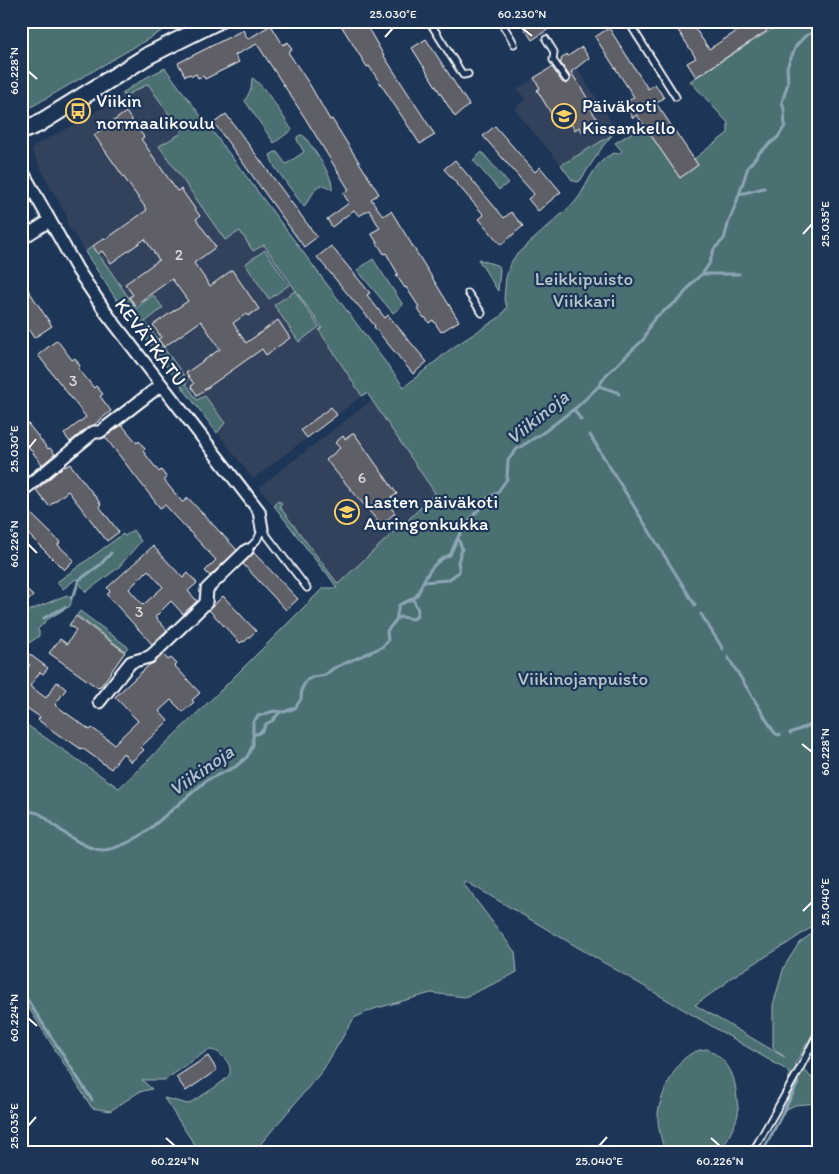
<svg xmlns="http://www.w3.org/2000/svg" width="839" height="1174" font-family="Itim,sans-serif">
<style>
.built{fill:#30425c}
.green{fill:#4c7072;stroke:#a6b8b8}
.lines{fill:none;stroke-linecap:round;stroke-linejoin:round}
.stream{stroke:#8ba6b4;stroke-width:3}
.building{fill:#5e5f68;stroke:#fff;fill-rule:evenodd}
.lane-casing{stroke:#fff;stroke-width:9}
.street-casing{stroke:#fff;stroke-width:15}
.secondary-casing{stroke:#fff;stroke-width:20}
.lane{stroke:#1d3557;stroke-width:5.5}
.street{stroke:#1d3557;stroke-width:11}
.secondary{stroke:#1d3557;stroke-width:16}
.ticks{fill:none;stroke:#fff;stroke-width:2}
.labels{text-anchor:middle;stroke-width:4.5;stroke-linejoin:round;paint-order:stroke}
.number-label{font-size:16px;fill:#d7d7d9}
.poi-label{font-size:19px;fill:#fff;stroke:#1d3557;text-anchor:start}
.park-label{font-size:19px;fill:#b7c6c7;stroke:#1d3557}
.street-label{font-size:19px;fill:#fff;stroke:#1d3557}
.water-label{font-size:20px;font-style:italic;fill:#b2c3cd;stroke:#1d3557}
.neatline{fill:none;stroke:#fff;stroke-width:2}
.ticks-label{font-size:12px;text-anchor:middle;fill:#fff}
</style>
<rect width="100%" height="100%" fill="#1d3557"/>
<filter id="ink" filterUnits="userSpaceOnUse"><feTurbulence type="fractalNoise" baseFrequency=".02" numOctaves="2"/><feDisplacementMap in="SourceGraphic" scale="10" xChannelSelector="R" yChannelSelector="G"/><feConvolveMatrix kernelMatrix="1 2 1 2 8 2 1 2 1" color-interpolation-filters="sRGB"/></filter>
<g filter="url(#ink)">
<path class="built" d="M568 54 618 132 561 165 514 109 526 99 517 89 562 61 561 59Z
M148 84 182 133 159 147 225 240 240 231 264 244 324 327 320 330 362 396 253 479 122 308 67 224V216L52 190 32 151 35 145 84 120 122 93 125 96Z
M372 400 435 493 338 588 259 487Z"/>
<path class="green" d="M21 21H179L26 110 21 111Z
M785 21H818V923L788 943 729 979 725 984 695 1005 786 1058 773 1048V1005L784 967 799 943 818 929V1025L795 1064 804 1069 818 1086V1103L795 1105 787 1109 789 1077 788 1071 465 881 463 883 515 952 517 972 504 979 465 997 431 993 374 1009 354 1018 323 1070 253 1153H200L164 1098 188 1104C196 1099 228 1081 230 1073 231 1068 228 1062 225 1059 220 1053 216 1050 208 1050L165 1080H142L152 1089 139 1092 110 1111 92 1108 21 996V721L119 788 218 693 323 588H337L326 572 323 570 275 507 274 505 278 501 282 503 279 506 338 584 395 531 396 532 435 493 367 393 362 396 319 330 322 328 264 245 253 251 240 231 225 240 159 146 182 133 148 84 125 96 122 93 147 77 165 68 404 387 452 348 500 317 507 307 504 299 506 277 510 264 516 255 575 202C586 189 591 170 604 159 607 156 611 155 614 153L618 154 622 151 615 143 644 125 680 177 698 165 694 159 728 133V123L690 81Z
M252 78C264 84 284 118 292 130L274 143 245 101 251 89Z
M300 135H302L306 138C314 151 334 176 332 190 327 186 323 183 317 187L304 207 274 166 270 155 275 152H277L286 164 304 152 297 140V137Z
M612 135 603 146 580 181 577 182 572 180 561 165Z
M482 152 508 183 499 190 473 160Z
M93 246 136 308 153 295 163 308 145 322 188 381 186 384 197 400 205 396 225 423 217 433 122 308 85 252Z
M265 250 289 285 269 299 245 264Z
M373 259 403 305 393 313 357 270Z
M478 259 499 266 500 270 498 291Z
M295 291 319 327 299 342 274 305Z
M133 530 141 541 118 568 86 592 76 579 63 589 57 582 123 534 125 536Z
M67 595 72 599 70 606 48 619 37 630 39 631V636L29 643 21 652V614Z
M80 611 128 647 125 651 77 615Z
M707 1049C729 1061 735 1074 737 1099 737 1104 739 1110 738 1114 736 1125 725 1143 720 1153H665C662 1141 657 1126 658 1114 659 1099 674 1067 685 1058 692 1052 698 1050 707 1049Z"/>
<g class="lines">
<path class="stream" d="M740 194 764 188
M702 274H739
M599 386 617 392 619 394
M574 409 581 420
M590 435 643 521 695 605
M424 582 448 580 459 572V568L458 562 462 549 458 538
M71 598 75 592 79 580 100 565 111 553
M701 614 723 649
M44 618 65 607
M397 618 402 617 413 619 416 617 418 610 413 599
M728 657 774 732 776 734 780 735
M790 733 818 722
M253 735 259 733 263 730 266 724 272 721 280 712
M21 812C40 810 42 815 55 826 66 835 88 850 103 850 118 849 134 840 146 832L207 780 235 767 247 757 253 745V722L258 716 274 711 284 712 295 708 301 699 302 688 307 680 313 677 325 675 334 668 382 647 388 641 387 631 396 620 399 605C405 602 414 599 417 595 419 592 421 587 422 584 429 570 436 560 450 555L458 537 476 512 483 506 485 500 497 493 507 479 508 460 517 449 544 432 578 406 599 386 606 375 644 339 651 323 656 317 680 299 693 282 702 274 709 264 714 249 724 239 729 221 736 204 748 167 760 152 778 137 785 126 784 109 782 102 788 83 787 67 796 46 805 36 818 30
M21 990 92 1100
M813 1077 818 1080
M762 1153 798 1083"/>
</g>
<path class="building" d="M346 21H364L384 56 435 135 420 144 369 66 367 67 342 27 347 24Z
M520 21H561L532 40Z
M672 21H690L709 49 739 30 733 21H761L767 31 696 77 687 63 696 58Z
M271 25 283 45 288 42 292 50 288 52 310 85 330 120 332 119 379 194 371 199 383 216 391 211 459 321 441 332 433 320 429 323 425 317 424 318 417 308 419 307 406 287 405 288 396 275 398 274 386 253 384 254 371 233 380 228 369 210 359 216 354 210 332 227 327 219 349 203 343 193 349 190 305 118 257 44 235 55 239 62 205 79 203 76 198 78 196 74 192 76 190 74 185 76 178 63 243 30 248 39Z
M609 28 648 89 655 84 664 98 656 103 698 165 680 178 637 115 633 118 624 104 634 97 595 37Z
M426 39 469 105 455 117 412 48Z
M582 47 589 58 571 72 591 104 589 106 600 124 584 134 579 127 575 130 567 118 562 121 556 113 552 115 537 90 540 88 534 78 552 67 562 82 566 84 568 83 571 78 560 62 562 61 561 59 567 54 568 56Z
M126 112 144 137 141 139 177 191 181 189 200 216 196 219 216 247 194 263 210 286 232 270 259 309 248 316 246 314 233 323 246 343 278 320 290 338 266 355 262 349 197 395 191 386 194 384 186 373 220 349 201 321 164 347 158 339 161 337 153 325 188 301 172 279 135 305 129 297 133 295 125 284 159 260 145 239 111 263 102 251 98 254 93 246 104 238 106 239 147 210 94 135Z
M226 114 317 237 304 247 214 123Z
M495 126 535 172 540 167 561 192 538 211 528 199 534 194 483 136Z
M455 160 504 218 511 212 523 226 501 245 479 219 484 215 444 169Z
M331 246 370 293 367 295 385 318 388 315 427 362 413 374 374 327 375 326 357 304H356L317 257Z
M21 279 52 326 34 338 21 318Z
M57 340 72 360 75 358 80 366 78 368 94 388 96 386 103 394 100 396 111 411 94 425 89 426 70 442 64 434 86 417 38 355Z
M331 407 337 415 307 438 301 430Z
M21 415 48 449 50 448 55 454 26 478V477L42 464 21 438Z
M122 425 137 443 139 441 145 449 143 451 159 472 161 470 167 478 164 480 182 502H183L188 498 237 550 210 576 205 571 216 560 165 505 160 508 105 437Z
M354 433 397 494 386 501 395 513 381 525 326 460 340 448 335 443 343 436 345 439Z
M70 464 101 504 99 506 119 532 107 541 68 491 49 506 36 490 64 466 65 467Z
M21 504 60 542 58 545 74 560 64 570 26 532 21 537Z
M153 546 183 578 188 573 197 583 188 591 197 601 183 614 171 601 155 617 167 630 152 644 107 595 110 591 107 588ZM148 570 163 587 143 605 129 589Z
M254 553 298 599 286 610 243 564Z
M21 585 33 596 21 608Z
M223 596 256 631 244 642 243 641 240 643 209 610Z
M76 616 125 652 101 686H100L98 688 49 653 60 639 67 644 76 630 69 625Z
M29 654 48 668 43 674 40 672 30 686 46 698 57 682 66 689 55 705 90 730 92 728 114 744 138 721 115 697 149 665 154 663 163 654 168 660 171 658 177 664 175 666 200 693 192 700 194 702 183 712 171 700 159 711 168 721 141 747 144 750 131 762 123 753 111 769 82 748 81 749 68 740 67 741 38 720 40 717 21 704V678L30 665 24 661Z
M208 1056 217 1070 186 1091 176 1077Z"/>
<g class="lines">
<defs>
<path id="lane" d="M429 21 463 75 468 74
M500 21 511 38 514 44
M628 21 676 97
M546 39 554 52 553 60 566 79
M468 293 482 313
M262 529 307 588
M247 550 257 540 262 529
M752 1153 799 1070 818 1033"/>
<path id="street" d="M21 169 77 269 107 314 259 511 262 529
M21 239 49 221
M21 492 94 432H100L161 385
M99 702 131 662 149 657 153 654 206 603 207 589 247 550"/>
<path id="secondary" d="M21 131 38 124 149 55 217 21"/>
</defs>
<use href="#lane" class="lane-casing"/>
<use href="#street" class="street-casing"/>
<use href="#secondary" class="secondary-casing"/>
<use href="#lane" class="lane"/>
<use href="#street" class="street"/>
<use href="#secondary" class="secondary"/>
</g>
</g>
<path class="ticks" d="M522 28 532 36M385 37 393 28M28 71 37 79M803 234 812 224M28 449 36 439M28 544 37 553M802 744 812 752M803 911 812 902M28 1018 37 1026M28 1126 36 1117M166 1138 175 1146M711 1138 720 1146M599 1146 607 1137"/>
<defs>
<symbol id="bus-ring" viewBox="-11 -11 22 22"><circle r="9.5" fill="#1d3557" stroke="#ffd166" stroke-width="1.5"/><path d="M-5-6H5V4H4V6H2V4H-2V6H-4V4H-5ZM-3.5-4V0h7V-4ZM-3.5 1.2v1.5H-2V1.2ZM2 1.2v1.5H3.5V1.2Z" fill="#ffd166"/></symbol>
<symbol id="school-ring" viewBox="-11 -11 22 22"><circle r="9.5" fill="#1d3557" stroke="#ffd166" stroke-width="1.5"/><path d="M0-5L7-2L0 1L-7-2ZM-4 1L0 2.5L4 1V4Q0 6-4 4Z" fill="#ffd166"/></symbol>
</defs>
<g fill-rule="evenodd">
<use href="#bus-ring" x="64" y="97" width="28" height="28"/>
<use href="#school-ring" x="550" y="102" width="28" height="28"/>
<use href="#school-ring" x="333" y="498" width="28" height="28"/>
</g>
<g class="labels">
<g class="number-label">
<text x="179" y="260">2</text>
<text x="73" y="386">3</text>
<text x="362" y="483">6</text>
<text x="139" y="617">3</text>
</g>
<g class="poi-label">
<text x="96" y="107">Viikin<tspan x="96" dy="22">normaalikoulu</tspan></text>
<text x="582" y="112">Päiväkoti<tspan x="582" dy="22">Kissankello</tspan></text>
<text x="364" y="508">Lasten päiväkoti<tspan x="364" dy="22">Auringonkukka</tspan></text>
</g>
<g class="park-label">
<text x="584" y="285">Leikkipuisto<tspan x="584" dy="22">Viikkari</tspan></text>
<text x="583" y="685">Viikinojanpuisto</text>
</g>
<g class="street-label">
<text transform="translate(151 342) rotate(53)" y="7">KEVÄTKATU</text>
</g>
<g class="water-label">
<text transform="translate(537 417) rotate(-39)" y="7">Viikinoja</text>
<text transform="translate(201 770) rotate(-35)" y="7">Viikinoja</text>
</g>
</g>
<rect width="839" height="1174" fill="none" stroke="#1d3557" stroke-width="55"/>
<rect x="28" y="28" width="784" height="1118" class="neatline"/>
<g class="ticks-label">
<text x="393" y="18">25.030°E</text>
<text x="522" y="18">60.230°N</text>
<text transform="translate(14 71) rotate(-90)" y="4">60.228°N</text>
<text transform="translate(825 224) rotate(-90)" y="4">25.035°E</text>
<text transform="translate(14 449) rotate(-90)" y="4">25.030°E</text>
<text transform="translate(14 544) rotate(-90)" y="4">60.226°N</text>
<text transform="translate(825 752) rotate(-90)" y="4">60.228°N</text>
<text transform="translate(825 902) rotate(-90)" y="4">25.040°E</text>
<text transform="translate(14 1018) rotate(-90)" y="4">60.224°N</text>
<text transform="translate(14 1126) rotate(-90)" y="4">25.035°E</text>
<text x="175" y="1165">60.224°N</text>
<text x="599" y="1165">25.040°E</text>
<text x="720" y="1165">60.226°N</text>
</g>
</svg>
